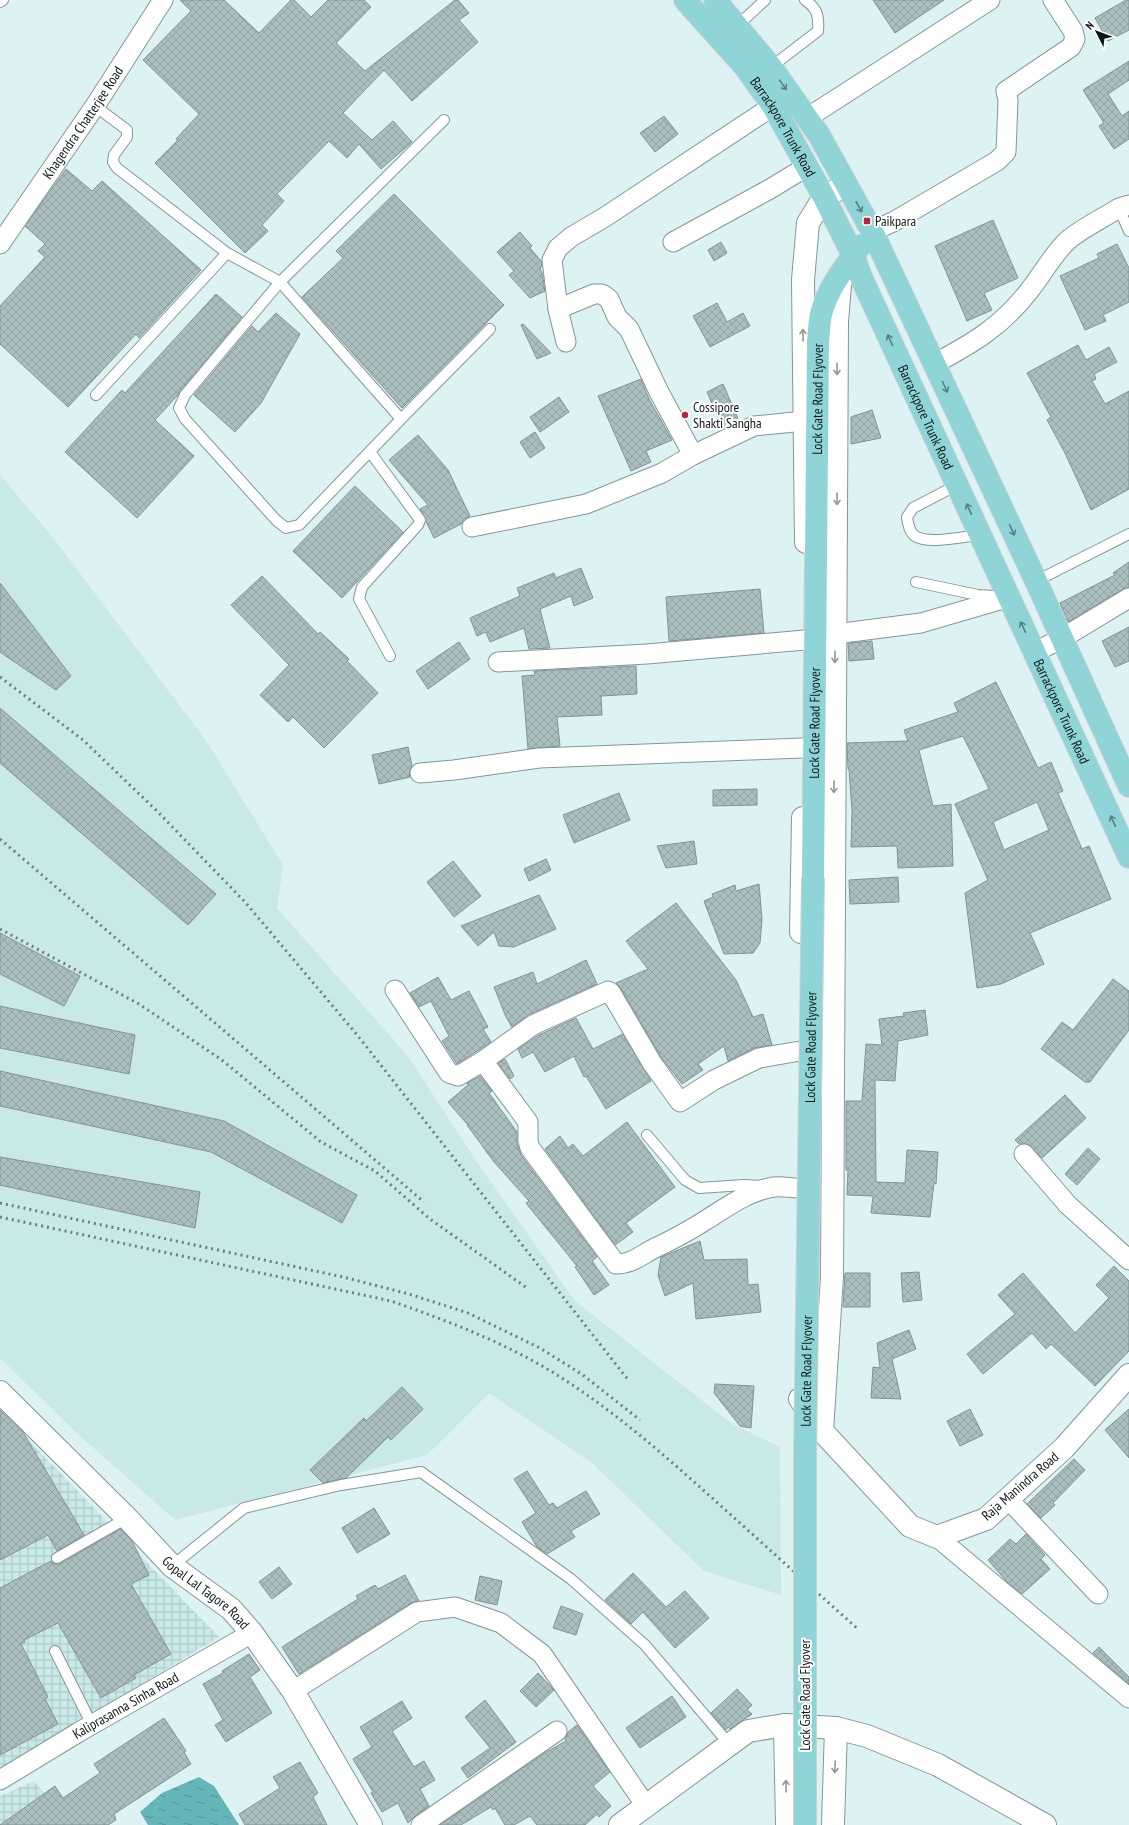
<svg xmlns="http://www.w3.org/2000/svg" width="1129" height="1825" font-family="'PT Sans Narrow',sans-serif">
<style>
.built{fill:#c9e8e8}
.industrial{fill:url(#industrial-grid)}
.water{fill:url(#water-ripples)}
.building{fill:url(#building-cross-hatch);stroke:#819494;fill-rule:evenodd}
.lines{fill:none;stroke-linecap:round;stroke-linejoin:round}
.service-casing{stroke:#849798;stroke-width:12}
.minor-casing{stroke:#849798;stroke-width:21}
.tertiary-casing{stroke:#849798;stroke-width:24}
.primary-casing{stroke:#cfd1d1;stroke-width:24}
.service{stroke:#fff;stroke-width:10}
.minor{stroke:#fff;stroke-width:19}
.tertiary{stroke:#fff;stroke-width:22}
.primary{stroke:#8fd5d7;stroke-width:22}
.rail{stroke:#707d7e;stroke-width:3;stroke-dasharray:2 4;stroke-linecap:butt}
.primary-bridge-casing{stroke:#cfd1d1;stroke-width:24;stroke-linecap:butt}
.primary-bridge{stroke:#8fd5d7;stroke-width:22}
.oneway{stroke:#568081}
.oneway2{stroke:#939797}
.poi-dot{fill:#b6243d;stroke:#fff;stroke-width:1.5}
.labels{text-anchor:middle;stroke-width:4;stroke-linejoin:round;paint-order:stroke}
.street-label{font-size:14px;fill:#101717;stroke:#fff}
.poi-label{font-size:14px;fill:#101717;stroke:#fff;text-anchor:start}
</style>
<defs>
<pattern id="industrial-grid" width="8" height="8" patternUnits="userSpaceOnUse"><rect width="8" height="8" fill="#c9e8e8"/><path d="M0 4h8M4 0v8" fill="none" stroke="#acc6c6"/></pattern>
<pattern id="water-ripples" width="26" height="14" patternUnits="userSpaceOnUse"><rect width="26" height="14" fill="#65b6b9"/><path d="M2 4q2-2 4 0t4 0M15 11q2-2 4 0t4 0" fill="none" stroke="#529395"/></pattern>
<pattern id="building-cross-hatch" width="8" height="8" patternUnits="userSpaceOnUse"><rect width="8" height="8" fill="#aabebf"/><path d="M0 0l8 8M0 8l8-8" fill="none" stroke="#91a3a3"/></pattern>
</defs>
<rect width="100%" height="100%" fill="#ddf2f3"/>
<path class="built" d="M0 475 51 535 207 742 283 865 277 908 407 1055 479 1165 575 1301 732 1424 780 1447 781 1595 704 1571 592 1463 489 1393 427 1455 175 1520 80 1436 0 1358Z"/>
<path class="industrial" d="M0 1411 219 1637 0 1770Z
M34 1781 70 1825H0V1796Z"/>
<path class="water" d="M199 1777 214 1786 239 1825H148L140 1812 162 1793Z"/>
<path class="building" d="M180 0H224L259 33 291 0H294L311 17 328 0H364L371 7 336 43 365 71 455 0H458L469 13 459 20 478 42 412 101 384 70 343 113 372 140 393 121 412 142 381 169 359 144 347 158 329 141 277 194 284 201 262 225 268 231 245 253 155 163 178 140 176 139 199 114 143 60 191 11Z
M873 0H944L895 33Z
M1126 0H1129V30L1108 41 1095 18Z
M1129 61V80L1108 94 1122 116 1129 111V139L1114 149 1099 126 1104 123 1083 90Z
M664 116 678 134 655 152 640 133Z
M66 169 92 191 102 181 201 270 139 338 136 334 68 407 0 344V306L45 257 38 251 45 244 25 226Z
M394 194 504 305 402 408 302 297 343 258 336 251Z
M993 220 1018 278 984 293 992 310 967 321 935 246Z
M520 232 532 246 530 248 541 261 542 266 540 268 542 273 545 291 530 298 509 275 514 271 497 252Z
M721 242 727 253 714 261 708 250Z
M1117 244 1129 268V302L1103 315 1106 321 1085 330 1060 276 1099 258 1097 254Z
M216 294 242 317 180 391 177 396 155 420 194 456 137 518 65 452 122 390 125 393Z
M717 303 727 322 743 313 750 326 710 347 693 316Z
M276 313 300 334 261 403 235 432 194 395 252 326 258 332Z
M523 324 551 353 537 359 521 325Z
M1078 345 1086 360 1109 347 1117 362 1094 374 1096 379 1092 381 1105 404 1129 391V489L1091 510 1065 453 1047 420 1051 417 1027 373Z
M641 379 649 399 672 440 646 451 651 462 631 471 598 396Z
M723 384 739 421 723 429 707 392Z
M559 397 569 412 540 432 530 417Z
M872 410 881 438 851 444V417Z
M535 432 545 448 530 458 520 442Z
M418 435 448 470 470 516 464 519 461 524 434 538 420 509 428 505 389 460Z
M355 486 403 532 342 598 293 551Z
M1129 562V587L1123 589 1068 622 1060 603 1115 575 1113 573Z
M581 568 593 598 574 606 571 596 540 609 550 648 529 649 524 628 490 642 486 632 477 636 470 618 520 596 517 588 554 573 556 578Z
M262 576 318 634 320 632 349 659 347 661 378 693 324 748 293 717 288 722 260 695 289 665 231 605Z
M0 583 71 676 56 690 0 652Z
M760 589 764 633 669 641 666 597Z
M1129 627V661L1115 667 1102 641Z
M872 641 874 659 849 661 848 643Z
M459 642 470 659 428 689 416 671Z
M636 666 637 694 601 696 602 715 557 717 560 746 528 749 522 676 535 675 534 671Z
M996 682 1038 768 1051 762 1063 791 1058 793 1082 849 1089 846 1111 899 1030 933 1044 964 1001 984 977 988 965 893 988 880 955 804 989 789 963 736 919 750 933 806 951 804 953 866 898 868 897 846 851 847 852 811 849 769H848L847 743 908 741 904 730 958 712 954 703ZM1037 802 1049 830 1004 850 993 822Z
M0 708 216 894 188 925 0 763Z
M408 747 412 766 409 774 410 777 379 784 372 755Z
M757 789V805L713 806V790Z
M619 793 630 820 574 843 563 815Z
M694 841 697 864 666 868 657 846Z
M546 859 551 870 529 881 524 869Z
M453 861 481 896 454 917 427 882Z
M898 877 899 902 850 904 849 880Z
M759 884 762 919 760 943 753 953 724 954 704 901 713 897 712 894 735 885 736 891Z
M539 895 556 929 514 947 499 946 494 932 478 946 461 926Z
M676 903 736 980 753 1017 763 1014 772 1045 754 1048 728 1061 724 1046 698 1064 703 1070 682 1084 661 1057 620 987 616 983 648 969 626 941Z
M0 933 80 976 64 1006 0 974Z
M586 960 597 984 528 1015 512 1027 506 1017 494 987 533 972 537 984Z
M438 977 451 1000 469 991 488 1027 483 1029 491 1042 457 1064 442 1041 449 1036 431 1001 419 1007 410 993Z
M1113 979 1129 991V1030L1090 1082H1085L1041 1049 1062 1022 1073 1030Z
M0 1006 135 1035 129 1074 0 1048Z
M925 1010 928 1035 898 1041 895 1081 875 1080 876 1182 905 1183 907 1150 938 1152 936 1184 934 1183 930 1217 871 1213 873 1196 847 1195 848 1170H846V1101H862L866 1044 882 1045 879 1019 904 1016 903 1013Z
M576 1018 593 1049 623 1034 651 1081 606 1109 586 1076 584 1077 574 1056 545 1072 533 1052 522 1058 518 1049 539 1035Z
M505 1059 514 1076 510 1079 498 1063Z
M0 1071 224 1121 357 1195 342 1223 211 1152 0 1106Z
M480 1076 492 1091 489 1093 517 1132V1144L521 1155 597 1257 592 1261 609 1285 594 1295 575 1267 577 1266 526 1203 529 1201 494 1162 467 1125H468L448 1102 468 1085 467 1083Z
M1065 1095 1086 1118 1042 1158 1028 1144H1019L1015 1140Z
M627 1122 675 1187 626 1223 633 1232 615 1245 545 1149 560 1136 568 1148 573 1144 583 1156Z
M1088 1148 1100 1159 1077 1185 1065 1174Z
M0 1157 200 1192 195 1228 0 1185Z
M700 1241 704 1260 747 1259 748 1285 758 1284 761 1312 696 1319 693 1283 665 1296 658 1275 661 1257Z
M1114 1266 1129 1281V1351L1095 1386 1051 1344 1046 1349 1032 1333 983 1374 967 1354 1015 1314 998 1295 1023 1273 1075 1333 1109 1298 1096 1285Z
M919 1272 922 1300 903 1302 901 1273Z
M845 1273H870V1307H843Z
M909 1330 916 1349 892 1359 901 1399 871 1398 873 1367 880 1368 877 1343Z
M715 1384 754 1386 751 1428 740 1426 714 1393Z
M402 1387 423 1409 391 1440 388 1437 346 1478 323 1483 310 1470 364 1418 366 1421Z
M970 1409 983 1435 960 1446 947 1421Z
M1129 1409V1458L1105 1430Z
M0 1410 23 1432 84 1535 57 1551 48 1535 0 1560Z
M1074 1459 1085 1470 1053 1503 1055 1505 1041 1518 1027 1504Z
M527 1471 549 1505 553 1503 557 1508 586 1491 600 1514 571 1531 575 1537 547 1554 537 1547 522 1522 536 1513 514 1479Z
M374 1508 390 1534 357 1553 342 1528Z
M120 1529 132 1541 149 1575 131 1584 171 1654 134 1675 136 1678 101 1698 58 1623 24 1640 25 1642 21 1644 48 1697 45 1699 58 1724 0 1755V1588L51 1561 54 1564H60Z
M1026 1534 1045 1555 1041 1559 1050 1569 1022 1594 1008 1583 988 1560 1010 1539 1016 1544Z
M279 1567 292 1584 272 1599 259 1582Z
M633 1573 666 1607 685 1591 709 1618 675 1648 643 1612 631 1624 605 1600Z
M405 1575 419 1601 411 1603 299 1674 282 1647 358 1599 356 1596 375 1585 378 1589Z
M480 1576 502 1581 497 1605 475 1600Z
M561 1606 583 1614 576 1635 553 1628Z
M1099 1647 1129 1677V1684L1093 1653Z
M249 1654 260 1670 250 1677 272 1713 226 1742 215 1725 223 1720 203 1684 223 1673 222 1671Z
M538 1673 554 1690 536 1707 520 1691Z
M737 1689 752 1705 747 1710 752 1714 730 1729 728 1727 726 1730 711 1713Z
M672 1696 686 1717 640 1748 626 1728Z
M485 1700 516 1742 468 1778 461 1768 490 1748 465 1717Z
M402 1701 412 1718 392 1731 414 1767 424 1761 435 1780 420 1789 429 1806 415 1816 408 1823 398 1803 382 1812 371 1793 373 1792 353 1759 372 1747 360 1727Z
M164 1718 186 1751 184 1752 191 1764 114 1814 116 1820 108 1825H0L55 1786 63 1798 100 1773 94 1764Z
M577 1725 610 1772 593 1786 611 1806 599 1817 597 1814 585 1825H537L530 1816 514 1825H505L495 1808 493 1810 491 1807 461 1825H440L543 1754 566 1741 565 1739 568 1732Z
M300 1762 318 1793 313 1797 327 1825H245L239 1814 280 1788 273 1777Z"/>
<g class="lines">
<defs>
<path id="service" d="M0 2 3 0
M737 26 765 0
M771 67 818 31C819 17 818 9 805 0
M95 106 127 130V137L114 155 113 162 117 168 227 253 280 282 444 120
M1119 208 1129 231
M280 282 401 419 299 525 286 528 276 520 185 419 179 408 185 395Z
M96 395 227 253
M401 419 490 329
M370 452 420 520 418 525 362 587 359 599 390 656
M957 485 913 508 907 517C908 523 909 532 915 536 928 545 965 536 980 535
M1036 581 1129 534
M916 582 978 595 994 596
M647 1135 685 1180 699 1188 744 1185 762 1186
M57 1558 127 1518
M172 1566 244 1508 341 1485 421 1472 571 1579 645 1645 730 1745
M55 1651 92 1725"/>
<g id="minor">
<path d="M807 118 990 0"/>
<path d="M872 231 893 222 997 161 1006 152 1008 100 1006 91 1071 47 1075 39 1073 31 1053 0"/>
<path d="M673 242 770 189 806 167"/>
<path id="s1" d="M0 244 95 106 163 0"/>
<path d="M558 309 594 294H602L609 299 617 317 629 329 659 392 693 455"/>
<path d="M566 342 558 309 552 260 558 248 571 237 605 217 773 106"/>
<path d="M934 364C973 343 1001 327 1029 291 1042 275 1051 257 1066 242 1077 231 1105 217 1119 208L1129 205"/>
<path d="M472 527 586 504 662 473 693 455 754 426 804 421"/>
<path d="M835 634 921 623 1010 597"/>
<path d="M1035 652 1061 639 1129 598"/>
<path d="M498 662 647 654 805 640"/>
<path d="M420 773 454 770 539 758 803 748"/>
<path d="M395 990 449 1073 458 1076 483 1061"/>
<path d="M1024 1154 1068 1205 1129 1260"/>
<path d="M798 1188C791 1188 782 1186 774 1187 748 1191 727 1207 706 1220 689 1231 672 1240 655 1248 641 1255 632 1264 616 1264L530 1148 528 1141V1122L483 1061 533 1025 608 991 611 993 652 1063 680 1102 714 1080 759 1058 800 1051"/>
<path d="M1008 1499 1098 1594"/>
<path d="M937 1537 1129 1698"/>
<path d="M293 1691 417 1612 455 1607 501 1623 542 1654 646 1806"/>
<path id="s2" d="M0 1780 79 1732 252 1633"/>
<path d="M421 1825 557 1731"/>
</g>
<g id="tertiary">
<path d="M806 542 803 280 808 223 824 197 846 185"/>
<path d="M801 932 803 818"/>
<path id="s3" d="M0 1392 127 1518 172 1566 231 1609 252 1633 293 1691 371 1825"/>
<path d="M800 1399 822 1431 910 1526 937 1537 986 1519 1064 1448 1129 1375"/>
<path d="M822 1431 832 1277 837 321 841 274"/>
<path d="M785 1725 787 1825"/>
<path d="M620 1825 748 1731 785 1725 836 1728 867 1736 938 1765 1045 1825"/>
<path d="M833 1825 836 1728"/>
</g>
<g id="primary">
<path id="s4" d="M685 0 746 68 773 106 824 197 853 255 861 277 1129 857"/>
<path d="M715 0 771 67 819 135 872 231 1036 581 1129 786"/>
<path id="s5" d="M813 878 818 342C819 332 819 323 821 314 828 288 845 267 860 246"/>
</g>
</defs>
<use href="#service" class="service-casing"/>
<use href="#minor" class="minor-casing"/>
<use href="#tertiary" class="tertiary-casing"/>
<use href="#primary" class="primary-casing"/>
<use href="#service" class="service"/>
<use href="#minor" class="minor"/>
<use href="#tertiary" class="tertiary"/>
<use href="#primary" class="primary"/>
<path class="rail" d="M0 677 83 740 157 811 245 902 358 1036 629 1381
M0 839 424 1202
M0 929 139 1004 222 1060 321 1142 375 1171 430 1219 527 1288
M0 1203 343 1277 409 1294 468 1313 540 1348 583 1375 640 1420
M0 1217 391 1301C448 1321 503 1342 554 1373 615 1411 669 1459 722 1507 768 1548 813 1589 859 1630"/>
<defs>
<g id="primary-bridge">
<path id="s6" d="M805 1825V1459L813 878"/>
</g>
</defs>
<use href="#primary-bridge" class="primary-bridge-casing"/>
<use href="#primary-bridge" class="primary-bridge"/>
</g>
<defs><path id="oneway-shaft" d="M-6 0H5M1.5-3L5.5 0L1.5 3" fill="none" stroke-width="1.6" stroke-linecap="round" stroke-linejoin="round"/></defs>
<g class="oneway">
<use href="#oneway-shaft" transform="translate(783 85) rotate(55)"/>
<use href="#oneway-shaft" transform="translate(859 207) rotate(61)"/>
<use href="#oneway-shaft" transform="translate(890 340) rotate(-115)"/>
<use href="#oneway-shaft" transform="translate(945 387) rotate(65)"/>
<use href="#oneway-shaft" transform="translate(969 509) rotate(-115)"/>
<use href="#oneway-shaft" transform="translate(1012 530) rotate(65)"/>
<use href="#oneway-shaft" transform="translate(1023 627) rotate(-115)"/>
<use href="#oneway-shaft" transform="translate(1113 821) rotate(-115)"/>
</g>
<g class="oneway2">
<use href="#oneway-shaft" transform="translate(803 335) rotate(-91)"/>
<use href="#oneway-shaft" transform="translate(837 369) rotate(90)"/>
<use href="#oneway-shaft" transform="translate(837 499) rotate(90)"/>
<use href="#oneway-shaft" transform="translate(835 657) rotate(91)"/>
<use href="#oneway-shaft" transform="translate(834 787) rotate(91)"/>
<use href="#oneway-shaft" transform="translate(835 1767) rotate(92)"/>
<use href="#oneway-shaft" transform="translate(786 1786) rotate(-91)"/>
</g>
<g class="poi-dot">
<rect x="863" y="217" width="8" height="8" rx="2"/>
<circle cx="685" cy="415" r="4"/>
</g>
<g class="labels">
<g class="street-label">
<text dy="5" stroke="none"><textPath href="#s1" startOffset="147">Khagendra Chatterjee Road</textPath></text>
<text dy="5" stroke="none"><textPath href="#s4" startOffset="161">Barrackpore Trunk Road</textPath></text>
<text dy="5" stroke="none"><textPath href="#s5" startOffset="479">Lock Gate Road Flyover</textPath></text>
<text dy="5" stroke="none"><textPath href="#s4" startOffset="485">Barrackpore Trunk Road</textPath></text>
<text dy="5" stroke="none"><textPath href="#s4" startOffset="809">Barrackpore Trunk Road</textPath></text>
<text dy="5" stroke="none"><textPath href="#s5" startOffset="155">Lock Gate Road Flyover</textPath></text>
<text dy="5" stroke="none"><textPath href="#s6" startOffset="778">Lock Gate Road Flyover</textPath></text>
<text dy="5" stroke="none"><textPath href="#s6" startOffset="454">Lock Gate Road Flyover</textPath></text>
<text transform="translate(1020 1486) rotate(-41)" y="5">Raja Manindra Road</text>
<text dy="5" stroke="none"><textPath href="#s3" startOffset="288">Gopal Lal Tagore Road</textPath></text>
<text transform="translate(805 1695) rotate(-90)" y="5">Lock Gate Road Flyover</text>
<text dy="5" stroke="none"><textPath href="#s2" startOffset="146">Kaliprasanna Sinha Road</textPath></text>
</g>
<g class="poi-label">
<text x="875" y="226">Paikpara</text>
<text x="693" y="412">Cossipore<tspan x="693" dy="16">Shakti Sangha</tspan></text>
</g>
</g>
<g transform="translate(1097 32) rotate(312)" stroke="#ffffff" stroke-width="3" paint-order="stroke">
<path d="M0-3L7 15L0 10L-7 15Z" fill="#101717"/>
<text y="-6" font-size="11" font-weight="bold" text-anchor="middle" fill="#101717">N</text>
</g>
</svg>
